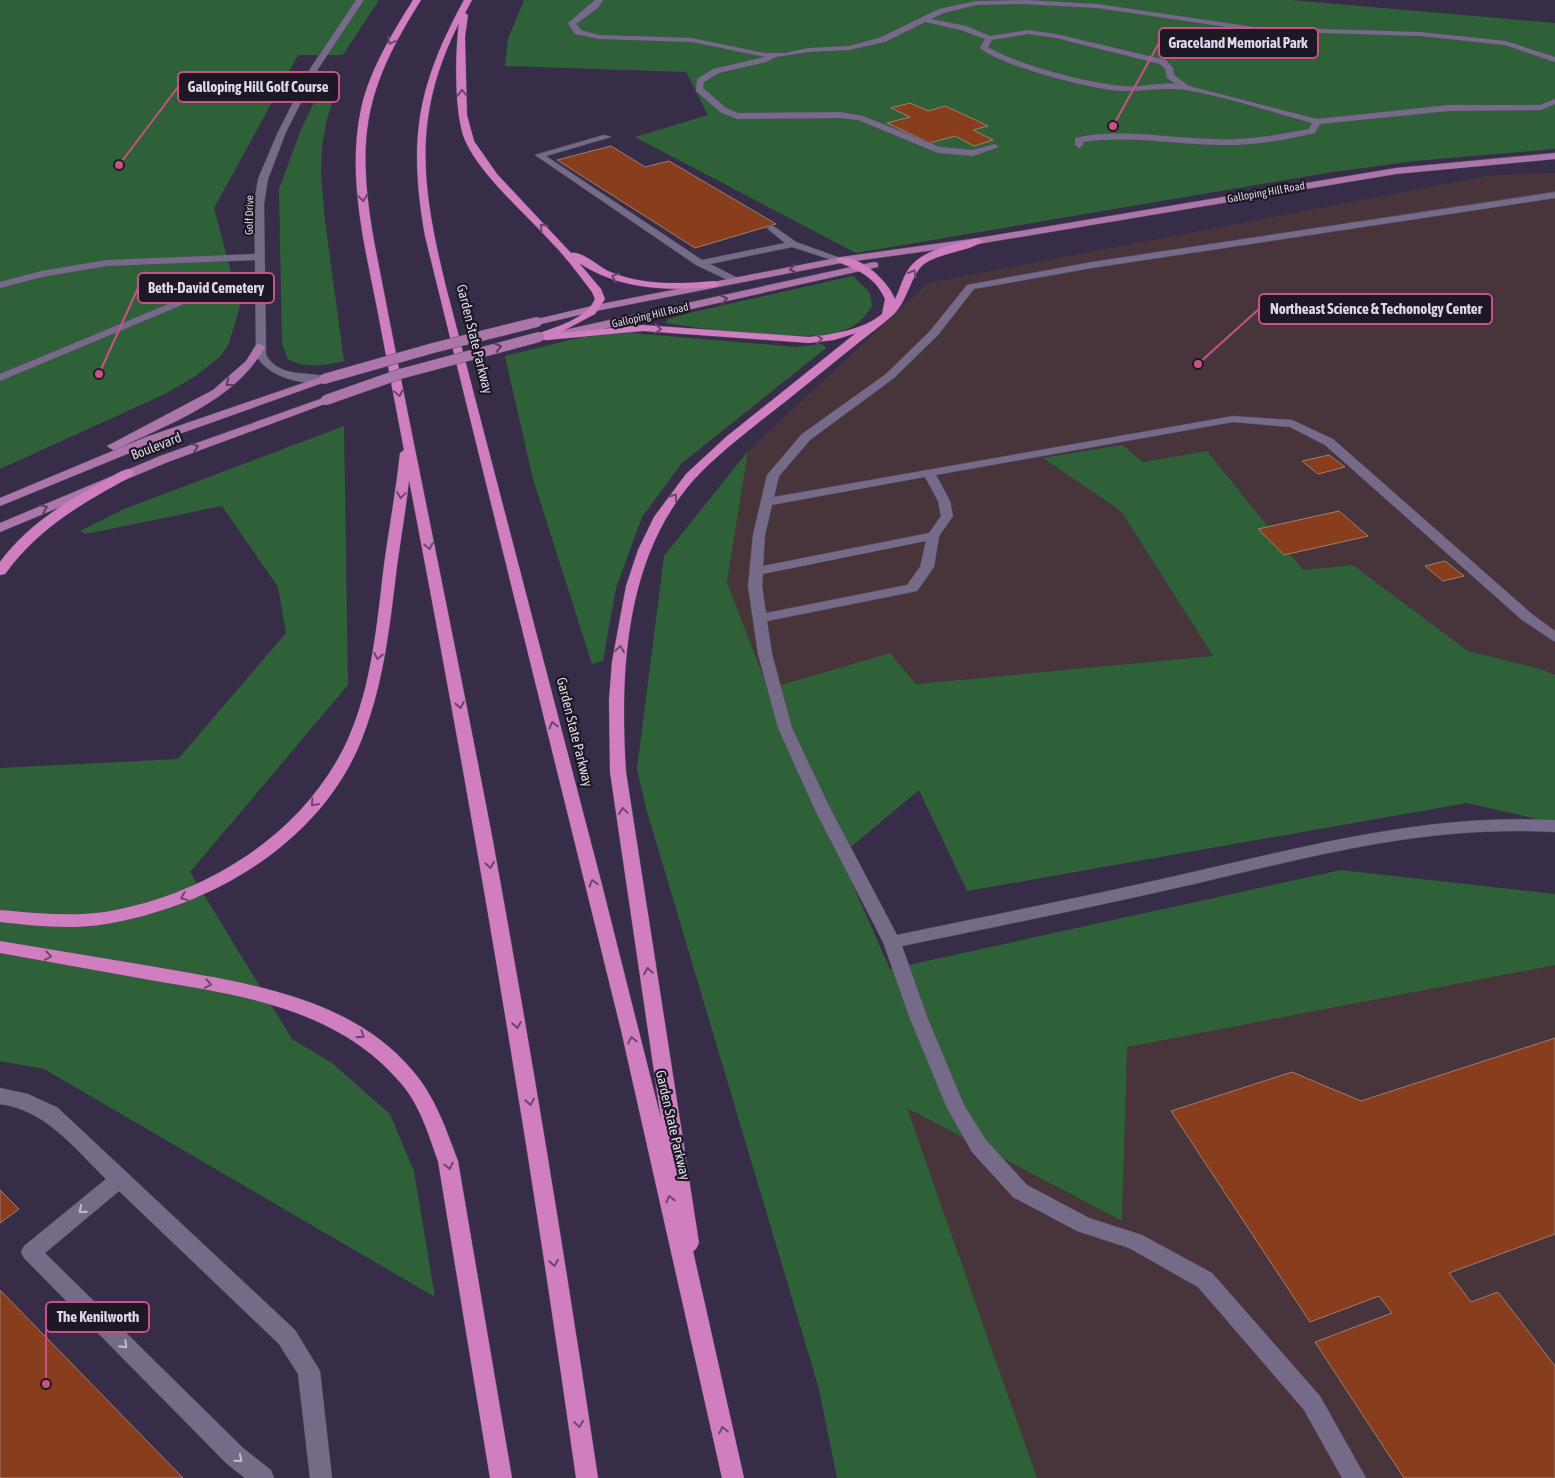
<svg xmlns="http://www.w3.org/2000/svg" width="1555" height="1478" font-family="'Asap Condensed',sans-serif">
<style>
.industrial{fill:#48353c}
.green{fill:#2f6138}
.building{fill:#883d1d;stroke:#a07d70}
.lines{fill:none;stroke-linecap:round;stroke-linejoin:round}
.minor-casing{stroke:#544b61;stroke-width:1}
.major-casing{stroke:#544b61;stroke-width:1}
.highway-casing{stroke:#544b61;stroke-width:1}
.minor{fill:#766a89;fill-rule:evenodd}
.major{fill:#ad76ab;fill-rule:evenodd}
.highway{fill:#d17ec1;fill-rule:evenodd}
.major-bridge-casing{stroke:#544b61;stroke-width:11;stroke-linecap:butt}
.major-bridge{stroke:#ad76ab;stroke-width:10}
.oneway{stroke:#6e466b}
.oneway2{stroke:#573e5a}
.oneway3{stroke:#c3bcd0}
.labels{text-anchor:middle;stroke-width:4.5;stroke-linejoin:round;paint-order:stroke}
.far-street-label{font-size:11px;fill:#ddd7e8;stroke:#1d1824}
.street-label{font-size:14px;fill:#ddd7e8;stroke:#1d1824}
.leader{fill:none;stroke:#ca5185;stroke-width:2}
.callout-dot{fill:#ca5185;stroke:#1d1824;stroke-width:2}
.callout{fill:#1d1824;stroke:#ca5185;stroke-width:2}
.callout-label{font-size:15px;text-anchor:middle;font-weight:bold;fill:#ddd7e8}
</style>
<rect width="100%" height="100%" fill="#382d48"/>
<path class="industrial" d="M1555 173V675L1544 670 1468 651 1353 565 1303 570 1207 451 1143 462 1044 458 1121 511 1213 656 916 684 768 689 727 582 748 451 928 283 1492 175Z
M1555 924V1478H1037L907 1108 1122 1221 1127 1047Z"/>
<path class="green" d="M0 0H379L343 55H298L214 208 240 306 229 343 220 357 194 377 165 394 0 469Z
M524 0H1291L1555 23V149L1414 161 1327 173 856 253 635 137 708 115 686 72 505 66 508 39Z
M335 72 341 75 327 119 322 146 321 175 325 221 344 361C325 365 305 369 288 359L282 344 279 189 300 132 327 74Z
M853 276 870 293 872 306C865 317 859 324 847 329 812 345 707 329 665 323L669 319 693 312Z
M631 333 796 347 822 344 826 348 682 463 642 517 616 588 603 661 592 664 533 479 505 356 582 337Z
M344 426 348 685 190 872 292 1039 332 1063 390 1114 414 1171 435 1297 44 1069 0 1061V768L178 759 286 633 278 587 222 506 86 534 80 531 124 509Z
M1122 445 1143 462 1207 451 1303 570 1353 565 1468 651 1544 670 1555 675V823L1467 803 967 891 919 790 840 856 890 969 1341 870 1555 894V965L1127 1047 1122 1221 907 1108 1037 1478H837L819 1389 646 808 637 769 664 556 748 451 727 582 768 689 890 653 916 684 1213 656 1121 511 1043 458Z"/>
<path class="building" d="M910 103 928 111 945 106 967 116 988 126 973 130 993 140 974 146 955 136 930 143 887 123 910 117 891 108Z
M611 146 645 167 669 161 776 224 695 248 557 160Z
M1329 455 1345 467 1318 474 1302 461Z
M1339 511 1368 536 1284 555 1258 529Z
M1445 561 1464 576 1443 581 1425 566Z
M1555 1038V1234L1449 1273 1471 1302 1498 1292 1555 1366V1478H1404L1315 1342 1392 1313 1379 1296 1310 1322 1171 1111 1292 1072 1361 1101Z
M0 1190 19 1209 0 1223Z
M0 1290 183 1478H0Z"/>
<g class="lines">
<defs>
<path id="minor" d="M356 0H364L318 69 286 132 268 179 264 204 266 355C279 378 306 371 328 377V381C304 387 267 377 256 355L255 260 107 266 42 277 0 288V282L41 271 107 260 255 254 254 204 258 179 278 132 310 69Z
M595 0H603L598 8 576 24 581 30 599 35 692 38 764 53H786L808 48 849 46 879 38 939 9 976 1 1025 0 1097 4 1254 27 1420 32 1506 41 1555 57V62L1505 45 1420 36 1254 31 1097 8 1022 4 976 5 944 13 931 19 966 26 990 36 1028 30 1056 34 1166 60 1173 68 1174 75 1189 86 1317 119 1449 105H1540L1555 99V104L1541 110 1449 111 1320 124 1315 133C1286 140 1255 145 1224 145 1177 145 1130 135 1083 142V145L1079 148 1075 145V138C1120 128 1167 138 1213 139 1246 141 1277 135 1309 129L1312 123C1271 112 1228 97 1186 90 1165 87 1146 91 1125 91 1099 92 998 65 980 48L985 39 961 30 925 22 885 42 849 50 808 52 776 57 766 62 719 73 704 82 703 88 726 108 738 113 840 112 863 116 940 147 973 150 995 144 999 147 973 156 938 153 858 120 840 118 737 119 720 112 696 91 697 79 713 69 765 57 692 42 599 39 575 34 568 23ZM1028 34 1056 38 1160 64 1165 69 1167 78 1176 84C1158 82 1140 88 1122 86 1087 83 1018 65 988 47L992 40Z
M604 135 611 137 546 156 702 260 785 243 769 230 767 228 772 225 796 242 846 260 841 263 792 247 710 264 738 278 739 280 734 283 696 265 535 155Z
M1555 192V198L1092 268 974 289 938 335 894 378 810 440 779 476 774 497 1233 416 1292 420 1333 439 1532 614 1555 631V642L1522 620 1325 445 1290 427 1233 422 936 475 950 501 953 516 939 536 934 567 917 591 767 621 772 654 792 728 831 810 897 935C996 914 1095 895 1193 872 1317 844 1426 814 1555 820V832C1426 825 1318 855 1194 884 1097 906 1000 926 902 946L928 1019 964 1105 986 1140 1027 1185 1089 1218 1142 1235 1212 1273 1320 1396 1366 1478H1342L1304 1410 1198 1287 1129 1248 1077 1231 1013 1197 972 1152 947 1108 910 1019 883 942 815 810 778 728 758 654 748 586 753 535 767 475 802 434 886 374 930 331 967 285 1092 262ZM925 477 938 501 941 516 929 533 763 566 765 535 772 505ZM926 541 920 567 907 585 766 613 762 586 763 574Z
M178 300 183 303 182 305 0 381V374Z
M0 1088 28 1094 58 1108 295 1330 320 1371 332 1478H310L298 1374 279 1344 119 1191 45 1253 243 1448 271 1470 274 1478H245L227 1464 24 1258 21 1252 24 1246 106 1179C74 1148 46 1110 0 1104Z"/>
<path id="major" d="M1555 153V159L1396 174 978 244 841 263 596 311 537 325 532 322 533 320 596 305 841 257 978 238 1396 168Z
M874 262 878 263V267L589 332 555 338 550 335 555 332Z
M260 344 265 347C235 401 170 423 117 449L113 450 107 446 213 390 246 361 256 345Z
M324 376 328 377V381L154 443 0 506V498L146 437Z
M326 397 332 400 330 402 168 462 0 532V523L160 456Z"/>
<path id="highway" d="M413 0H421C364 90 356 137 374 241 412 439 454 637 492 836 531 1049 566 1263 598 1478H576C529 1144 473 811 409 480 406 509 401 537 397 566 390 624 384 682 363 736 323 842 212 906 106 924 70 930 35 926 0 922V910C35 913 70 917 105 912 206 895 305 834 348 739 372 685 377 623 384 565 389 528 396 491 400 453L404 450C395 403 386 355 377 308 364 243 347 175 361 109 370 69 392 34 413 0Z
M464 0H472L465 13 468 15 465 37 467 115 474 141 497 174 571 253C582 251 598 266 608 271 642 286 680 284 715 281L720 284 715 287C668 291 620 290 579 263L601 289 605 299 595 314 559 333 643 325 809 337C834 334 863 330 882 314L885 299C876 278 858 269 837 262V258C859 253 888 281 895 299 900 290 902 279 908 270 921 249 956 244 978 238L983 241C971 251 941 252 924 264 911 274 908 300 894 314 881 326 866 336 853 347 821 373 790 398 758 423 733 443 706 464 686 489 624 567 620 677 626 772L699 1243 696 1249 693 1251 744 1478H722L621 1030 425 236C408 140 417 86 464 0ZM459 23C455 52 454 114 465 140 479 174 526 214 551 242 566 257 579 275 592 292L595 299C586 320 554 327 535 335V339L547 340 643 331 809 343 834 340 856 333 726 437 686 474 654 517 638 550 626 586 612 662 609 700 610 772 661 1119 601 881 446 287C422 188 411 118 459 23Z
M128 469 132 470 134 473 132 476C84 502 38 528 5 574L0 575V562C25 528 60 505 97 485 107 480 117 472 128 469Z
M0 941C50 949 100 958 150 966 240 982 349 995 412 1070 435 1096 446 1129 458 1161L512 1478H490L438 1161C428 1133 419 1102 398 1080 335 1008 239 995 150 980 100 971 50 962 0 953Z"/>
</defs>
<use href="#minor" class="minor-casing"/>
<use href="#major" class="major-casing"/>
<use href="#highway" class="highway-casing"/>
<use href="#minor" class="minor"/>
<use href="#major" class="major"/>
<use href="#highway" class="highway"/>
<defs>
<path id="major-bridge" d="M324 379 433 348 537 322
M326 400 400 374 539 337"/>
</defs>
<use href="#major-bridge" class="major-bridge-casing"/>
<use href="#major-bridge" class="major-bridge"/>
</g>
<defs><path id="oneway-chevron" d="M-2-3.5L2.5 0L-2 3.5" fill="none" stroke-width="1.6" stroke-linecap="round" stroke-linejoin="round" transform="scale(1.25)"/></defs>
<g class="oneway">
<use href="#oneway-chevron" transform="translate(391 41) rotate(119)"/>
<use href="#oneway-chevron" transform="translate(462 93) rotate(-91)"/>
<use href="#oneway-chevron" transform="translate(363 198) rotate(82)"/>
<use href="#oneway-chevron" transform="translate(543 227) rotate(-134)"/>
<use href="#oneway-chevron" transform="translate(913 273) rotate(-62)"/>
<use href="#oneway-chevron" transform="translate(615 277) rotate(-159)"/>
<use href="#oneway-chevron" transform="translate(658 329) rotate(4)"/>
<use href="#oneway-chevron" transform="translate(819 339) rotate(-7)"/>
<use href="#oneway-chevron" transform="translate(399 393) rotate(79)"/>
<use href="#oneway-chevron" transform="translate(401 495) rotate(98)"/>
<use href="#oneway-chevron" transform="translate(674 497) rotate(-54)"/>
<use href="#oneway-chevron" transform="translate(429 546) rotate(79)"/>
<use href="#oneway-chevron" transform="translate(620 649) rotate(-82)"/>
<use href="#oneway-chevron" transform="translate(378 656) rotate(101)"/>
<use href="#oneway-chevron" transform="translate(460 705) rotate(79)"/>
<use href="#oneway-chevron" transform="translate(553 725) rotate(-104)"/>
<use href="#oneway-chevron" transform="translate(314 803) rotate(131)"/>
<use href="#oneway-chevron" transform="translate(623 811) rotate(-98)"/>
<use href="#oneway-chevron" transform="translate(490 865) rotate(80)"/>
<use href="#oneway-chevron" transform="translate(593 883) rotate(-105)"/>
<use href="#oneway-chevron" transform="translate(184 897) rotate(158)"/>
<use href="#oneway-chevron" transform="translate(48 956) rotate(10)"/>
<use href="#oneway-chevron" transform="translate(648 971) rotate(-99)"/>
<use href="#oneway-chevron" transform="translate(208 984) rotate(10)"/>
<use href="#oneway-chevron" transform="translate(517 1025) rotate(81)"/>
<use href="#oneway-chevron" transform="translate(361 1035) rotate(34)"/>
<use href="#oneway-chevron" transform="translate(632 1040) rotate(-103)"/>
<use href="#oneway-chevron" transform="translate(530 1102) rotate(80)"/>
<use href="#oneway-chevron" transform="translate(449 1166) rotate(77)"/>
<use href="#oneway-chevron" transform="translate(670 1199) rotate(-103)"/>
<use href="#oneway-chevron" transform="translate(554 1263) rotate(81)"/>
<use href="#oneway-chevron" transform="translate(579 1424) rotate(82)"/>
<use href="#oneway-chevron" transform="translate(723 1430) rotate(-102)"/>
</g>
<g class="oneway2">
<use href="#oneway-chevron" transform="translate(793 269) rotate(169)"/>
<use href="#oneway-chevron" transform="translate(724 299) rotate(-13)"/>
<use href="#oneway-chevron" transform="translate(498 347) rotate(-14)"/>
<use href="#oneway-chevron" transform="translate(229 383) rotate(143)"/>
<use href="#oneway-chevron" transform="translate(195 447) rotate(-21)"/>
<use href="#oneway-chevron" transform="translate(44 508) rotate(-24)"/>
</g>
<g class="oneway3">
<use href="#oneway-chevron" transform="translate(82 1210) rotate(140)"/>
<use href="#oneway-chevron" transform="translate(124 1345) rotate(45)"/>
<use href="#oneway-chevron" transform="translate(239 1459) rotate(39)"/>
</g>
<g class="labels">
<g class="far-street-label">
<text transform="translate(1266 192) rotate(-10)" y="4">Galloping Hill Road</text>
<text transform="translate(249 215) rotate(-89)" y="4">Golf Drive</text>
<text transform="translate(650 315) rotate(-13)" y="4">Galloping Hill Road</text>
</g>
<g class="street-label">
<text transform="translate(475 339) rotate(76)" y="5">Garden State Parkway</text>
<text transform="translate(156 446) rotate(-21)" y="5">Boulevard</text>
<text transform="translate(575 732) rotate(76)" y="5">Garden State Parkway</text>
<text transform="translate(673 1125) rotate(77)" y="5">Garden State Parkway</text>
</g>
</g>
<path class="leader" d="M1113 126L1159 43M119 165L178 87M99 374L138 288M1198 364L1259 309M46 1384L46 1317"/>
<g class="callout-dot">
<circle cx="1113" cy="126" r="5"/>
<circle cx="119" cy="165" r="5"/>
<circle cx="99" cy="374" r="5"/>
<circle cx="1198" cy="364" r="5"/>
<circle cx="46" cy="1384" r="5"/>
</g>
<g class="callout">
<rect x="1159" y="28" width="159" height="30" rx="5"/>
<rect x="178" y="72" width="161" height="30" rx="5"/>
<rect x="138" y="273" width="136" height="30" rx="5"/>
<rect x="1259" y="294" width="233" height="30" rx="5"/>
<rect x="46" y="1302" width="103" height="30" rx="5"/>
</g>
<g class="callout-label">
<text x="1238" y="48">Graceland Memorial Park</text>
<text x="258" y="92">Galloping Hill Golf Course</text>
<text x="206" y="293">Beth-David Cemetery</text>
<text x="1376" y="314">Northeast Science &amp; Techonolgy Center</text>
<text x="98" y="1322">The Kenilworth</text>
</g>
</svg>
